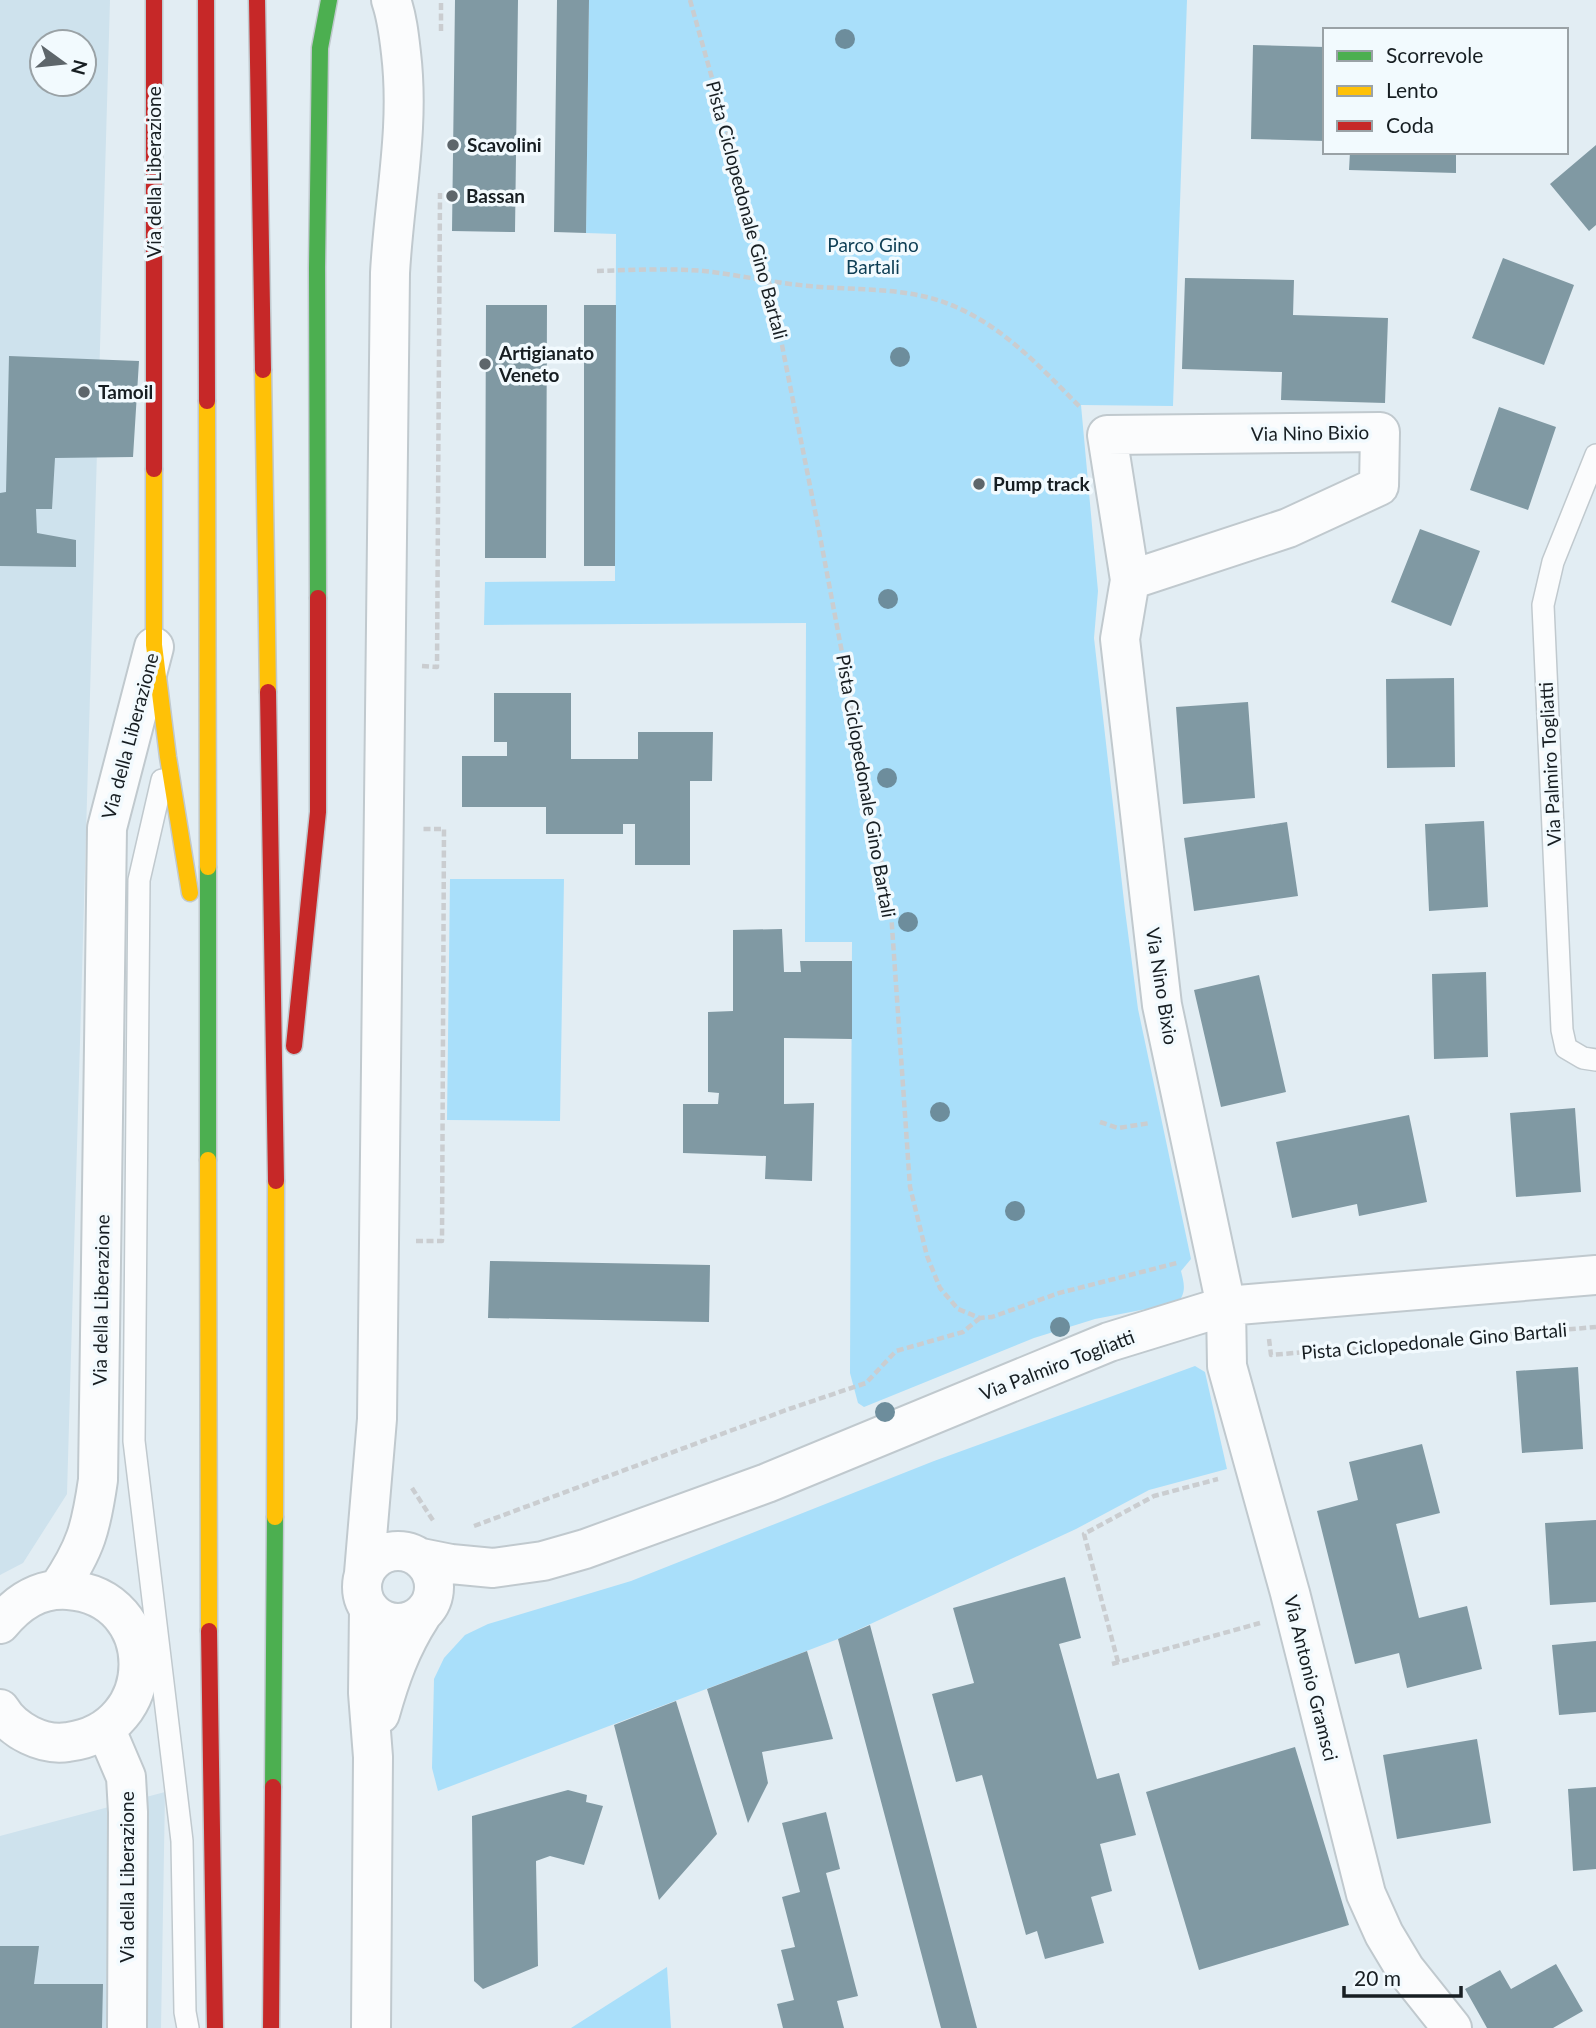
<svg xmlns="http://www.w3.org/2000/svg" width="1596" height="2028" font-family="Lato,sans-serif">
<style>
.built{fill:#cee2ed;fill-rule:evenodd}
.green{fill:#a9dffa}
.building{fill:#8099a3}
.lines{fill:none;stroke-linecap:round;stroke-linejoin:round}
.lane-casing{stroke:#c0c9ce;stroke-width:24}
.street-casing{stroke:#c0c9ce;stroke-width:42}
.fast-casing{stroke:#c0c9ce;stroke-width:19}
.slow-casing{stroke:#c0c9ce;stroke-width:19}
.jam-casing{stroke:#c0c9ce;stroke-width:19}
.path{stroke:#cacdd0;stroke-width:4.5;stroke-dasharray:7 3.5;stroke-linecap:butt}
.lane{stroke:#fbfcfd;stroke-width:21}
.street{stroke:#fbfcfd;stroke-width:38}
.fast{stroke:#4caf50;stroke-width:16}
.slow{stroke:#ffc107;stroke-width:16}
.jam{stroke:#c62828;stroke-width:16}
.tree{fill:#6d8d9c}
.poi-dot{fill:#5e666b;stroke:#f2fafe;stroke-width:2.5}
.labels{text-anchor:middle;stroke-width:7;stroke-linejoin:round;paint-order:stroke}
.poi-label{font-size:19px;font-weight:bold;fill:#171e22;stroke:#f2fafe;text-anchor:start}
.street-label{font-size:19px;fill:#171e22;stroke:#f2fafe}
.park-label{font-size:19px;fill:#0e3e54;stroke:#f2fafe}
</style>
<rect width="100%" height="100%" fill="#e2edf3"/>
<path class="built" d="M0 0H110L67 1494 23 1563 0 1575ZM42 42H84V84H42Z
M165 1792 161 2028H0V1836Z"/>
<path class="green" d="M589 0H1187L1173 406 1081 405 1098 591 1094 638 1125 910 1138 1009 1191 1259 1181 1271C1184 1283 1187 1293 1177 1303L1095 1319 1034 1338 864 1407 858 1403 850 1373 852 942H805L806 623 484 625 485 582 615 581 616 234 586 233Z
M450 879H564L560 1121 447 1120Z
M1195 1366 1205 1372 1227 1469 1149 1490 1076 1529 838 1639 438 1791 432 1768 434 1679 444 1658 465 1635 488 1624 631 1581 934 1461Z
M667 1967 671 2028H571Z"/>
<path class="building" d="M455 0H518L515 232 452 231Z
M557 0H589L586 233 554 232Z
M1253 45 1325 47V141L1251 139Z
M1596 145V225L1589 231 1550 184Z
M1350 152H1456V173L1349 170Z
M1503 258 1574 285 1544 365 1472 338Z
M1185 278 1294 280 1293 315 1388 318 1385 403 1281 400 1282 372 1182 369Z
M486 305H547L546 558H485Z
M584 305H616L615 566H584Z
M9 356 139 361 133 457 55 458 52 509H36L37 533 76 540V567L0 566V493L6 492Z
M1499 407 1556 427 1528 510 1470 490Z
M1420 529 1480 551 1451 626 1391 602Z
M1454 678 1455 767 1387 768 1386 679Z
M494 693H571V759H638V732H713L712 781H690V865H635V824H623V834H546V807H462V756H507V742H494Z
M1248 702 1255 798 1183 804 1176 707Z
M1484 821 1488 907 1429 911 1425 824Z
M1287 822 1298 896 1194 911 1184 838Z
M782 929 784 972H801L800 961H852V1039L784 1038V1104L814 1103 812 1181 765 1179 766 1156 683 1153V1104H718L719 1093 708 1092V1012L733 1011V930Z
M1486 972 1488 1057 1434 1059 1432 974Z
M1259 975 1286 1092 1221 1107 1194 990Z
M1575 1108 1581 1192 1516 1197 1510 1113Z
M1409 1115 1427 1202 1359 1216 1357 1204 1292 1218 1276 1142Z
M490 1261 710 1265 709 1322 488 1318Z
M1578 1367 1583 1449 1522 1453 1516 1371Z
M1422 1444 1440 1513 1396 1524 1419 1618 1467 1606 1482 1669 1407 1688 1399 1653 1355 1664 1317 1511 1358 1500 1349 1462Z
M1596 1520V1602L1550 1605 1545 1523Z
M1065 1577 1081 1638 1059 1644 1097 1779 1119 1773 1136 1835 1100 1844 1112 1891 1091 1897 1104 1943 1045 1959 1037 1931 1026 1935 982 1775 956 1782 932 1694 974 1683 953 1608Z
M870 1625 977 2028H941L838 1639Z
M1596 1641V1712L1559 1715 1552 1645Z
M807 1651 833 1739 762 1752 768 1783 748 1823 707 1689Z
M676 1701 717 1834 659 1900 614 1725Z
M1477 1739 1491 1823 1397 1839 1383 1755Z
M1295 1747 1349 1925 1199 1970 1146 1792Z
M1596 1787V1869L1573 1871 1568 1789Z
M568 1790 587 1795 586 1802 603 1806 584 1865 550 1856 536 1861 538 1966 483 1989 474 1981 472 1816Z
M826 1812 840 1869 826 1873 858 1996 837 2001 844 2028H783L777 2004 794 2000 781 1950 795 1947 782 1897 800 1892 782 1823Z
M0 1946H39L34 1984H103L102 2028H0Z
M1556 1964 1583 2011 1553 2028H1487L1465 1989 1500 1970 1511 1989Z"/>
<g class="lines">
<defs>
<path id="lane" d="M1596 455 1553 562 1543 605 1562 1030 1566 1048 1583 1058 1596 1060
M162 780 139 880 134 1441 182 1841 185 2012 188 2028"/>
<path id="street" d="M1130 580 1288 528 1379 486 1380 432 1107 435 1130 580 1120 639 1162 1005 1226 1306 1227 1366 1290 1593 1366 1894 1384 1934 1405 1969 1452 2028
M362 1587a36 36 0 1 1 72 0a36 36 0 1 1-72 0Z
M421 1558 451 1564 493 1568 543 1561 585 1549 767 1483 1109 1342 1226 1306 1596 1275
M364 1573 377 1419 390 273C394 199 410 128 401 53 399 35 397 17 391 0
M58 1589C86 1548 91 1528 98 1480L107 828 154 647
M369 1609 368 1693 373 1757 371 2028
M0 1624C18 1602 39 1588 68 1590 162 1597 162 1730 68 1742 43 1746 13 1731 0 1709
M380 1714C390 1678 401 1647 421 1616
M106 1730 126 1777 128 1812 127 2028"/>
<path id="fast" d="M318 598 317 268 320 48 329 0
M208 867V1160
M273 1787 275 1517"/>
<path id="slow" d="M263 370 268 692
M207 401 208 867
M154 469V645
M154 645 168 757 190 893
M208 1160 209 1631
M275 1517 276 1181"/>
<path id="jam" d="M154 0V469
M206 0 207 401
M257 0 263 370
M268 692 276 1181
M294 1046 318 812V598
M209 1631 215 2028
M271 2028 273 1787"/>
</defs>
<use href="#lane" class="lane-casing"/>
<use href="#street" class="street-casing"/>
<use href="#fast" class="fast-casing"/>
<use href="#slow" class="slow-casing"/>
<use href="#jam" class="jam-casing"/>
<path class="path" d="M690 0 769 280 819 531 891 912 910 1187 927 1256 940 1288 958 1309 980 1318 992 1317 1059 1293 1177 1263
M441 31V0
M597 271C632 270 669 268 704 271 739 275 774 283 809 286 859 291 909 286 956 307 1006 329 1042 369 1080 407
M422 666 437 667 440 193
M1100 1122 1118 1128 1150 1123
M416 1241H442L444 829H423
M1269 1339 1271 1355 1596 1327
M412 1488 434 1522
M474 1526 789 1409 866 1383 896 1351 963 1332 980 1318
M1118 1662 1084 1534 1154 1496 1218 1479
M1112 1664 1260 1623"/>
<use href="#lane" class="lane"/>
<use href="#street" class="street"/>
<use href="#fast" class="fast"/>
<use href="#slow" class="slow"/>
<use href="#jam" class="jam"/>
</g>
<g class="tree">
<circle cx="845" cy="39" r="10"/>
<circle cx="900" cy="357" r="10"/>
<circle cx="888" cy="599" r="10"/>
<circle cx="887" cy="778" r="10"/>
<circle cx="908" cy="922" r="10"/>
<circle cx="940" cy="1112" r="10"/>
<circle cx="1015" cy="1211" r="10"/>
<circle cx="1060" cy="1327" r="10"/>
<circle cx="885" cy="1412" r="10"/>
</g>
<g class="poi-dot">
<circle cx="453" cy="145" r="7"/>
<circle cx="452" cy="196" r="7"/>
<circle cx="485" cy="364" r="7"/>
<circle cx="84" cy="392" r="7"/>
<circle cx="979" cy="484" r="7"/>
</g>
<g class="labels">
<g class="poi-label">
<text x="467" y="152">Scavolini</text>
<text x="466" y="203">Bassan</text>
<text x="499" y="360">Artigianato<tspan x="499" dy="22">Veneto</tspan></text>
<text x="98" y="399">Tamoil</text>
<text x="993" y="491">Pump track</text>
</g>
<g class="street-label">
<text transform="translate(154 172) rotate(-90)" y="7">Via della Liberazione</text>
<text transform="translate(747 210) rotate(75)" y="7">Pista Ciclopedonale Gino Bartali</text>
<text transform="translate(1310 433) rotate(-1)" y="7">Via Nino Bixio</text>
<text transform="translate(130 736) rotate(-75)" y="7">Via della Liberazione</text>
<text transform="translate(1550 764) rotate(-93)" y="7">Via Palmiro Togliatti</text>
<text transform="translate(866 786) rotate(80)" y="7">Pista Ciclopedonale Gino Bartali</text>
<text transform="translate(1162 986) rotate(81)" y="7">Via Nino Bixio</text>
<text transform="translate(101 1300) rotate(-89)" y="7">Via della Liberazione</text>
<text transform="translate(1434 1341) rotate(-5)" y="7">Pista Ciclopedonale Gino Bartali</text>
<text transform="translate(1057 1365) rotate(-21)" y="7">Via Palmiro Togliatti</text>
<text transform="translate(1311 1678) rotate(76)" y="7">Via Antonio Gramsci</text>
<text transform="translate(127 1877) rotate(-90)" y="7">Via della Liberazione</text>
</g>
<g class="park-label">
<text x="873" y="252">Parco Gino<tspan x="873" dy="22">Bartali</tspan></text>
</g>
</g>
<rect x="1323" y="28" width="245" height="126" fill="#f2fafe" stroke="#9aa2a6" stroke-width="2"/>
<rect x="1337" y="51" width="35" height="10" fill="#4caf50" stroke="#9aa2a6" stroke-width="2"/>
<text x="1386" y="63" font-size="21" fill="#171e22">Scorrevole</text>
<rect x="1337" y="86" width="35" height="10" fill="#ffc107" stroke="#9aa2a6" stroke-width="2"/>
<text x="1386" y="98" font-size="21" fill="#171e22">Lento</text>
<rect x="1337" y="121" width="35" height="10" fill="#c62828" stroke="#9aa2a6" stroke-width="2"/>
<text x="1386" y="133" font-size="21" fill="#171e22">Coda</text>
<g transform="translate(63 63) rotate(105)"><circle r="33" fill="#f2fafe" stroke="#9aa2a6" stroke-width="2"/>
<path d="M0-5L12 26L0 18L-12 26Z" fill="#5e666b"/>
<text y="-10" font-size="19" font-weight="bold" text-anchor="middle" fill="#171e22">N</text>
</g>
<path d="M1344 1986v10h117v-10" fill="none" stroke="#171e22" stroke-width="3.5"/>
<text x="1354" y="1986" font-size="21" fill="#171e22" stroke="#f2fafe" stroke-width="5" paint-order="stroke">20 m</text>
</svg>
